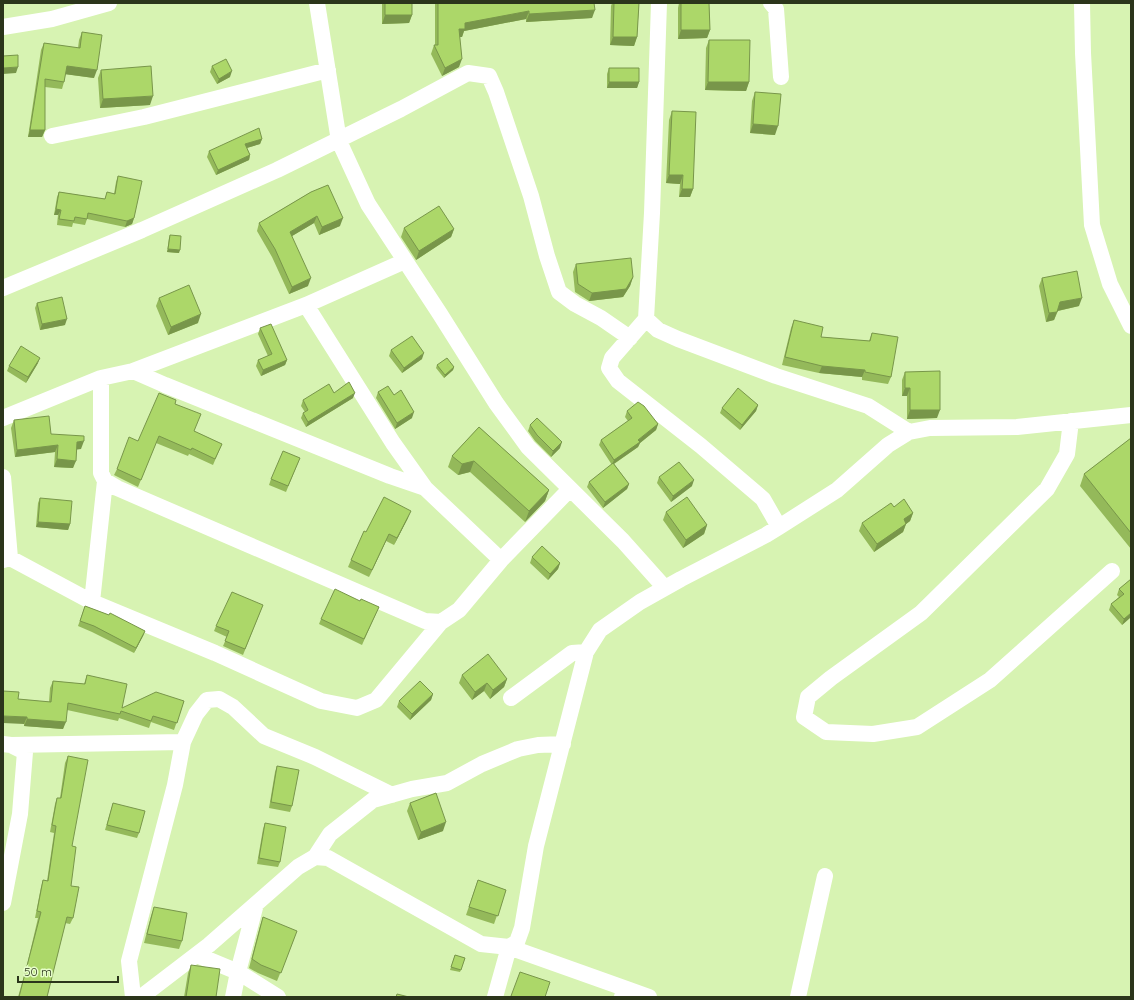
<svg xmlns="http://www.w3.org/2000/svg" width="1134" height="1000" font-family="Quicksand,sans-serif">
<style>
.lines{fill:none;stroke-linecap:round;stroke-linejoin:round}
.minor{stroke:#fff;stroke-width:16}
.wall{fill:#94b95a}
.shaded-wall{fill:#78964a}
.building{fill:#acd769;stroke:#78964a}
</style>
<rect width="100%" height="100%" fill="#d7f3b2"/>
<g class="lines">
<path class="minor" d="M317 3 339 141 368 204 440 314 496 403 528 447 623 541 665 588
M659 3 652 213 646 319 658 330 678 339 776 376 868 406 909 432
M771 3 776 9 781 77
M1082 3 1083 53 1092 225 1110 284 1131 326
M3 27 52 19 109 3
M52 136 144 117 328 70
M3 288 142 230 277 170 401 109 468 73 489 76 496 92 531 196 547 256 559 292 575 304 601 318 630 338
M306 305 393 443 425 488
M646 319 612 358 609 368 618 381 701 446 763 499 779 527
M133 371 165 385 390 476 425 488 501 560
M101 378V473L105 481 117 488 425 621 441 622 459 610 501 560 570 489
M3 418 101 378 133 371 306 305 405 261
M1071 421 1067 454 1047 489 921 613 831 678 808 697 804 717 826 732 873 734 917 727 990 680 1112 571
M3 477 10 558 3 560
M10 558 92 602 215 653 321 701 357 708 376 700 441 622
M92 602 105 481
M511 698 572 653 586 652
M3 744 11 745 25 752 20 814 3 903
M11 745 183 742
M315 857 330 834 373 800 412 789 447 783 482 764 518 749 538 745 563 744
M256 904 238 972 278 997
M197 955 238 972 233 997
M624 988 649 997
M133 997 129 961 175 785 183 742 196 714 207 700 219 699 233 707 264 736 315 757 392 795
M141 997 209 945 298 867 315 857 328 858 481 944 509 947 517 942 522 928 536 846 586 652 600 630 640 602 681 579 766 535 779 527 837 490 888 445 909 432 930 428 1017 427 1131 415
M495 997 509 947 624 988 622 997
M798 997 825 876"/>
</g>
<path class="wall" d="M382 3H415H412V15L409 23 382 24Z
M435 3H594L592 18 526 22V19L464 31 462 37H460L459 67 442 76 431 54 434 45H435Z
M612 3H639L637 37 634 46 610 45 611 6Z
M679 3H709L710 30 707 38 678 39V8Z
M82 32 94 78 65 74 64 82 62 89 45 87V130L42 137H28L41 50 44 43 78 48 79 40Z
M709 40 749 82 746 91 705 90 706 48Z
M212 66 230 77 217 84 210 72Z
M609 68 639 82 637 88H607V74Z
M101 70 150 105 100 108 98 78Z
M755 92 775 135 750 133 752 101Z
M672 111 693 189 690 197H679L680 184 666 183 669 120Z
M262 139 260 144 247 148 250 155 249 160 216 175 207 157 209 151Z
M118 176 134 218 132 224 125 227 87 219 85 225 73 223 72 227 57 225 58 215H54L57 197 59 192 105 199 107 192 114 194 116 182Z
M311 192 340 226 319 235 314 223 292 236 308 286 289 294 272 257 257 231 259 223Z
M404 228 454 229 451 237 416 260 401 237Z
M170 235 179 253 167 252 169 238Z
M576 264 633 277 630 286 623 297 589 301 575 292 573 272Z
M1042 278 1079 306 1058 311 1054 320 1046 322 1039 286Z
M159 298 198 323 168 335 156 306Z
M37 303 65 325 40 330 35 308Z
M794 320 821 337 869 341 872 333 891 377 888 384 862 380V377L819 373 782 365 791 328Z
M260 328 287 360 285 365 261 376 256 366 258 360 268 356 258 334Z
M391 350 422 359 402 373 389 356Z
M38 363 26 383 7 371 9 366Z
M437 365 454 367 453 370 444 378 436 368Z
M905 372 937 418 907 419V396H902V380Z
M378 392 394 395 412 418 395 429 376 398Z
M334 393 353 398 306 427 301 418 303 413 305 412 301 406 303 400Z
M175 404 194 431 222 444 213 465 189 454 188 456 156 443 138 487 114 475 117 469 138 441Z
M758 405 756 411 740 430 720 413 722 408Z
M627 411 658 424 656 430 640 443 638 447 614 464 629 484 627 489 603 508 587 487 589 482 612 465 599 445 601 440 628 421 625 417Z
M14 420 51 434 81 449H77L73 468 54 467 55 452 15 457 11 428Z
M530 425 560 448 551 457 535 441 528 431Z
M479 427 549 490 545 501 525 522 470 472 458 475 448 467 452 456Z
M1131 438V549L1080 486 1084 474Z
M300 458 286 492 269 485 271 479Z
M659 477 692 486 671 502 657 483Z
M40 498 70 524 68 530 36 527 38 503Z
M894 507 913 513 910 521 906 524 903 532 874 552 859 531 862 523Z
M666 512 707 525 704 534 683 548 663 520Z
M408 518 394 545 386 541 369 577 348 567 351 560 366 532Z
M532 557 560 563 558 569 548 580 530 563Z
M1131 579V617L1122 625 1109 610 1111 604 1119 597 1117 595 1119 589Z
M360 601 379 607 362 645 319 624 321 619Z
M263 605 243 655 223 646 227 637 214 631 216 626Z
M85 606 109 615 145 631 143 636 134 653 92 632 78 626Z
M87 675 122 708 184 701 174 730 151 722 149 728 119 718 118 721 67 710 63 729 24 726V724L18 699 49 702 50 688 53 681 84 684Z
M462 675 507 679 504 687 490 699 484 691 472 700 459 683Z
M433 694 431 700 410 720 397 707 399 701Z
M68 756 72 846 71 886 73 918 70 924 65 923 47 997H18L26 969 38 918H35L41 887 43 880 47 881 54 833 50 832 55 804 57 798H60L65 763Z
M277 766 292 806 290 812 269 808 275 772Z
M113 803 139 833 137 838 105 830Z
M410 803 443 831 418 840 407 811Z
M265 823 280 862 278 867 257 864 263 829Z
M478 880 506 890 494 924 466 915Z
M154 907 182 941 179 949 144 943 151 916Z
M263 917 294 939 277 981 258 973 249 968 260 926Z
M455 955 465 958 460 972 450 970Z
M191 965 216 997H184L188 973Z"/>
<path class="shaded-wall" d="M595 10 592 18 526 22 529 14Z
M529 11 526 19 464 31 462 37H456L459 29 465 23Z
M385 15H412L409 23 382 24Z
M681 30H710L707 38 678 39Z
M613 37H637L634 46 610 45Z
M462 59 459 67 442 76 445 68Z
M67 66 97 70 94 78 64 74Z
M18 67 16 73 3 74V68Z
M232 71 230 77 217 84 219 79Z
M609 82H639L637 88H607Z
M708 82H749L746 91 705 90Z
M153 96 150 105 100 108 103 99Z
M753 124 778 126 775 135 750 133Z
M30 130H45L42 137H28Z
M262 139 260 144 243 149 245 144Z
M250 155 249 160 216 175 218 170Z
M669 175H683L680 184 666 183Z
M682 189H693L690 197H679Z
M56 209 61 210 58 215H54Z
M317 216 314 223 287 239 290 232Z
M134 218 132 224 125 227 127 221Z
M343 218 340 226 319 235 322 227Z
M454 229 451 237 416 260 419 251Z
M168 249 180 250 179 253 167 252Z
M633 277 630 286 623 297 589 301 592 293Z
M311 278 308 286 289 294 292 287Z
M1082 298 1079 306 1057 311 1060 302Z
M1057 312 1054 320 1046 322 1049 313Z
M201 314 198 323 168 335 171 327Z
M67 319 65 325 40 330 42 324Z
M424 353 422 359 402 373 404 368Z
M40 358 38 363 26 383 28 377Z
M287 360 285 365 261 376 263 370Z
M822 366 865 370 862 377 819 373Z
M454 367 453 370 444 378 445 375Z
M905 388H910L907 396H902Z
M355 393 353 398 306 427 308 422Z
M758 405 756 411 740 430 742 425Z
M910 410H940L937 418 907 419Z
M414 412 412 418 395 429 397 423Z
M658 424 656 430 640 443 638 447 612 465 614 460Z
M84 441 81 449 74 450 77 442Z
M562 442 560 448 551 457 553 451Z
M58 445 55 452 15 457 17 450Z
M57 459 76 461 73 468 54 467Z
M474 461 470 472 458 475 462 464Z
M694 480 692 486 671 502 673 496Z
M629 484 627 489 603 508 605 502Z
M549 490 545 501 525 522 529 511Z
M411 511 408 518 394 545 397 538Z
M913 513 910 521 906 524 903 532 874 552 877 544 904 519Z
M38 522 70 524 68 530 36 527Z
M707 525 704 534 683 548 686 540Z
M389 534 386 541 369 577 372 570Z
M560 563 558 569 548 580 550 574Z
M1131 613V617L1122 625 1124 619Z
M145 631 143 636 134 653 136 648Z
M507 679 504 687 490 699 493 690Z
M487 683 484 691 472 700 475 692Z
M433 694 431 700 410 720 412 714Z
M3 716 27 717 24 724 3 723Z
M27 719 66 722 63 729 24 726Z
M446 822 443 831 418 840 421 832Z"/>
<path class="building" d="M385 3H412V15H385Z
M438 3H594L595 10 529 14V11L465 23V29H459L462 59 445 68 434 45H438Z
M614 3H639L637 37H613Z
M681 3H709L710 30H681Z
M82 32 102 35 97 70 67 66 64 82 45 79V130H30L44 43 80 48Z
M709 40H750L749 82H708Z
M18 55V67L3 68V56Z
M226 59 232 71 219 79 212 66Z
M151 66 153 96 103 99 101 70Z
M609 68H639V82H609Z
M755 92 781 94 778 126 753 124Z
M672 111 696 112 693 189H682L683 175H669Z
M259 128 262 139 245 144 250 155 218 170 209 151Z
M118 176 142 181 134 218 127 221 88 213 87 219 75 217 74 221 59 219 61 210 56 209 59 192 105 199 107 192 115 194Z
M328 185 343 218 322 227 317 216 290 232 311 278 292 287 275 249 259 223 311 192Z
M439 206 454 229 419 251 404 228Z
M170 235 181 236 180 250 168 249Z
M631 258 633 277 626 289 592 293 578 284 576 264Z
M1077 271 1082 298 1060 302 1057 312 1049 313 1042 278Z
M189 285 201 314 171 327 159 298Z
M62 297 67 319 42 324 37 303Z
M794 320 823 327 821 337 870 341 872 333 898 337 891 377 865 372V370L822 366 785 357Z
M271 324 287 360 263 370 258 360 272 354 260 328Z
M412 336 424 353 404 368 391 350Z
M21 346 40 358 28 377 9 366Z
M447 358 454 367 445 375 437 365Z
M940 371V410H910V388H905V372Z
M349 382 355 393 308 422 303 413 308 410 303 400 329 384 334 393Z
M388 386 394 395 401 390 414 412 397 423 378 392Z
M738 388 758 405 742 425 722 408Z
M159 393 176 400 175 404 201 414 194 431 222 444 215 459 192 448 191 450 159 436 141 480 117 469 129 437 138 441Z
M638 402 644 406 658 424 638 440 640 442 614 460 601 440 632 418 627 411Z
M49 416 51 434 84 436V441L77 442 76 461 57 459 58 445 17 450 14 420Z
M537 418 562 442 553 451 537 435 530 425Z
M479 427 549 490 529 511 474 461 462 464 452 456Z
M1131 438V533L1084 474Z
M283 451 300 458 288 486 271 479Z
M679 462 694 480 673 496 659 477Z
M613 463 629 484 605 502 589 482Z
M384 497 411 511 397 538 389 534 372 570 351 560 364 531 366 532Z
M687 497 707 525 686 540 666 512Z
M40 498 72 501 70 524 38 522Z
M904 499 913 513 904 519 906 524 877 544 862 523 891 503 894 507Z
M542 546 560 563 550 574 532 557Z
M1131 579V613L1124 619 1111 604 1124 594 1119 589Z
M335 589 360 601 361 599 379 607 364 639 321 619Z
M232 592 263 605 245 649 225 641 229 631 216 626Z
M85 606 109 615 110 613 145 631 136 648 94 626 80 621Z
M488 654 507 679 493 690 487 683 475 692 462 675Z
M87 675 127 684 122 708 156 692 184 701 177 723 153 716 151 721 121 711 120 714 68 703 66 722 27 719V717L3 716V691L19 692 18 699 51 702 53 681 85 684Z
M420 681 433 694 412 714 399 701Z
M68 756 88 760 72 846 76 847 71 886 79 887 73 918 67 917 47 997H19L28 962 41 912 37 911 43 880 48 881 56 826 52 825 57 798H61Z
M277 766 299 770 292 806 271 802Z
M436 793 446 822 421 832 410 803Z
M113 803 145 811 139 833 107 825Z
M265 823 286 827 280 862 259 858Z
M478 880 506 890 498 916 469 907Z
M154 907 187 913 182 941 147 934Z
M263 917 297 931 281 973 261 965 252 959Z
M455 955 465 958 461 970 451 967Z
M191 965 220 969 216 997H186Z
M520 972 550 982 545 997H513L511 996Z
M397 994 409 997H396Z"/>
<rect width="1134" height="1000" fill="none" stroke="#2b351b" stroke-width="8"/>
<path d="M18 976v6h100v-6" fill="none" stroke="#2b351b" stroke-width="2"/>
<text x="24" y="976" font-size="12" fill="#2b351b" stroke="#e7feca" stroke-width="3" paint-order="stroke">50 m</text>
</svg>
